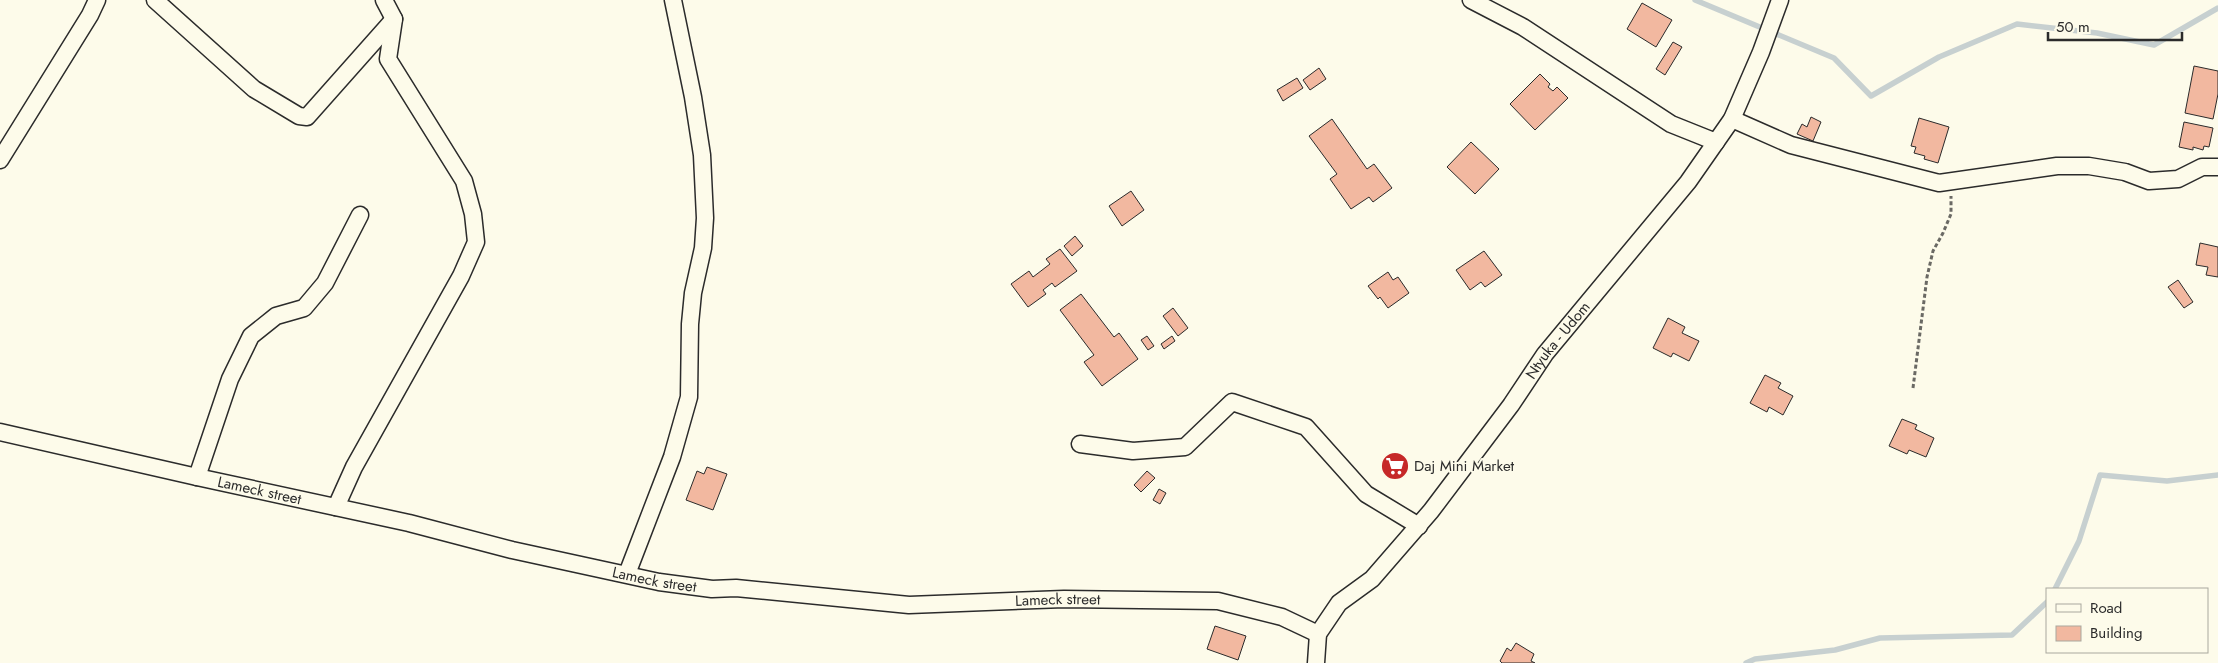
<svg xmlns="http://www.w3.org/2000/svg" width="2218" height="663" font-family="Jost,sans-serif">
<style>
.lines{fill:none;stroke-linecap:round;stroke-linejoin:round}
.stream{stroke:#c7d0d0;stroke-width:5.5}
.building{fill:#f2b8a0;stroke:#2b2b2b}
.minor-casing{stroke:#2b2b2b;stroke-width:19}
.path{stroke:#6a6964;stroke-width:3;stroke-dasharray:4 2.5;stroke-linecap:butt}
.minor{stroke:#fdfbea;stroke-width:16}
.labels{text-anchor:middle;stroke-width:4;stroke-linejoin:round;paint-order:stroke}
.street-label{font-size:15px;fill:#2b2b2b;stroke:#fdfbea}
.poi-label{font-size:15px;fill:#2b2b2b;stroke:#fdfbea;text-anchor:start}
</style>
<rect width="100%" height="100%" fill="#fdfbea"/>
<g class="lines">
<path class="stream" d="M1695 0 1834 58 1871 96 1939 57 2017 24 2097 33 2154 45 2218 8
M2055 589 2079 541 2100 475 2167 481 2218 475
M1746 663 1755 659 1835 650 1880 638 2012 635 2047 602"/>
</g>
<path class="building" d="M1642 3 1672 20 1656 47 1627 29Z
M1673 42 1682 47 1665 75 1656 69Z
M2194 66 2218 71V94L2213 119 2185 113Z
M1319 68 1326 79 1310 90 1303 80Z
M1540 74 1550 84 1548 87 1553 91 1557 87 1568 98 1535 130 1510 104Z
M1297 78 1303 88 1283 101 1277 90Z
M1811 117 1821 122 1813 141 1797 134 1802 124 1807 127Z
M1919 118 1949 127 1938 163 1924 159 1925 156 1914 153 1916 147 1911 146Z
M1332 119 1367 169 1374 164 1392 188 1373 202 1369 197 1351 209 1330 179 1337 174 1309 136Z
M2184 122 2213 128 2209 147 2204 146 2203 150 2193 147V150L2179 147Z
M1471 142 1499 169 1475 194 1447 167Z
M1131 191 1144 210 1122 226 1109 206Z
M1075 236 1083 246 1072 256 1064 246Z
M2200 243 2218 247V277L2206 275 2208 267 2196 265Z
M1060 249 1077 271 1055 287 1052 283 1043 290 1046 294 1028 307 1011 284 1029 271 1033 277 1050 264 1046 259Z
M1484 251 1502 275 1485 287 1481 282 1470 290 1456 270Z
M1388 272 1393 280 1398 277 1409 293 1388 308 1380 297 1378 299 1368 286Z
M2178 280 2193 302 2184 308 2168 287Z
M1081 294 1114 337 1119 333 1138 359 1102 386 1084 362 1094 355 1060 310Z
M1173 308 1188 328 1178 336 1163 316Z
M1668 318 1685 327 1682 333 1699 341 1689 361 1673 353 1671 357 1653 348Z
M1147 336 1154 346 1148 350 1141 340Z
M1172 336 1175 341 1164 349 1161 344Z
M1765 375 1781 383 1778 388 1793 396 1783 415 1769 407 1767 412 1750 403Z
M1902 419 1917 425 1915 429 1934 438 1926 457 1909 450 1907 454 1889 446Z
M707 467 727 474 713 510 686 500 697 471 704 474Z
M1147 471 1155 478 1141 492 1134 485Z
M1159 489 1166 493 1160 504 1153 500Z
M1215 626 1246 636 1238 660 1207 649Z
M1516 643 1534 654 1531 661 1535 663H1502L1500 661 1507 648 1511 651Z"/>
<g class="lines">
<defs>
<g id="minor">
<path d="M155 0 254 89 299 116 307 117 394 19"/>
<path d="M1471 0 1523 27 1671 124 1716 142"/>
<path d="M1732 119 1791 145 1939 183 2057 166H2089L2125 172 2149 181 2178 179 2202 167H2218"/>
<path d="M0 160 90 15 97 0"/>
<path id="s1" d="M0 432 197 477 409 523 512 550 659 582 712 589 736 588 909 605 1064 599 1218 601 1282 617 1318 634"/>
<path d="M1080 444 1133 451 1185 447 1232 402 1306 427 1366 494 1419 526"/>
<path d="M197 477 230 379 251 336 276 316 304 308 325 283 360 215"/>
<path d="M336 507 354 467 461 276 476 242 473 214 464 181 388 59 394 19 384 0"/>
<path d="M627 574 672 457 689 397 690 324 693 293 703 248 705 218 702 155 693 97 673 0"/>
<path id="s2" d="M1316 663 1318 634 1339 603 1372 579 1431 511 1511 405 1545 354 1688 182 1732 119 1761 52 1780 0"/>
</g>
</defs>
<use href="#minor" class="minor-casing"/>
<path class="path" d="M1913 388 1927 277 1933 251 1943 233 1951 214V196"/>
<use href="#minor" class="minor"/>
</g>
<defs>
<symbol id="supermarket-disc" viewBox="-11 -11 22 22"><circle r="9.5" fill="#c62828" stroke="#fdfbea"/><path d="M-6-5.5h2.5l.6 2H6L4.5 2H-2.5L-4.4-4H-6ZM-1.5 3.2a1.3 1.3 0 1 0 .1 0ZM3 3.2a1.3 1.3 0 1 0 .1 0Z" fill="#fff"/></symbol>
</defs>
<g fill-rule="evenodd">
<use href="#supermarket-disc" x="1379" y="450" width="32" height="32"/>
</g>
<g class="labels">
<g class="street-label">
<text dy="5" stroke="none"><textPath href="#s2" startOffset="410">Ntyuka - Udom</textPath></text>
<text dy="5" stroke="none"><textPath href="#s1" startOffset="266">Lameck street</textPath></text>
<text dy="5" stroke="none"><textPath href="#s1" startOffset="671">Lameck street</textPath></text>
<text dy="5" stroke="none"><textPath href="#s1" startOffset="1076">Lameck street</textPath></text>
</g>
<g class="poi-label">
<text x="1414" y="471">Daj Mini Market</text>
</g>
</g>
<rect x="2046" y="588" width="162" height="65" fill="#fdfbea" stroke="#a9a89e"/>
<rect x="2056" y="604" width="25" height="8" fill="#fdfbea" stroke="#a9a89e"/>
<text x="2090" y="613" font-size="15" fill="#2b2b2b">Road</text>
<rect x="2056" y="626" width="25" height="15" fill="#f2b8a0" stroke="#a9a89e"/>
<text x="2090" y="638" font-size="15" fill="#2b2b2b">Building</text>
<path d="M2048 32v8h134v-8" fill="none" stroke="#2b2b2b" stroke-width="2.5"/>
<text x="2056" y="32" font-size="15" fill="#2b2b2b" stroke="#fdfbea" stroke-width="4" paint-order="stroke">50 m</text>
</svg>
